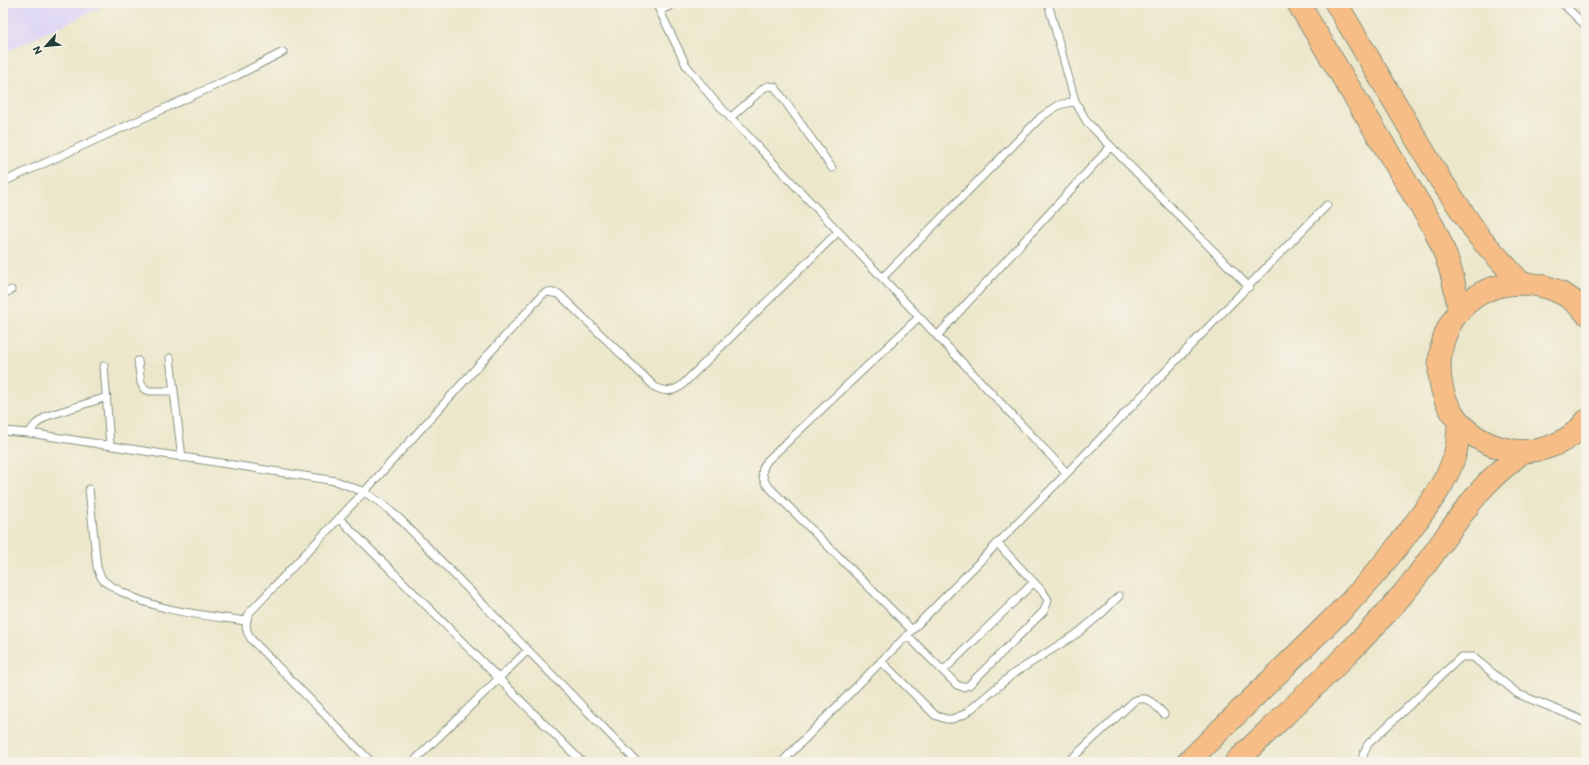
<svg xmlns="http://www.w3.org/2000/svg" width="1589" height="765" font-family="Itim,sans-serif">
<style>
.built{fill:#ddd5f6}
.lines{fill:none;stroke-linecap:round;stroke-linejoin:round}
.service-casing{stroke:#869280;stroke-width:9}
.primary-casing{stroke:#869280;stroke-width:24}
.service{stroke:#fff;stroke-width:7}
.primary{stroke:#f6be86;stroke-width:22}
</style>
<rect width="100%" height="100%" fill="#f7f3e8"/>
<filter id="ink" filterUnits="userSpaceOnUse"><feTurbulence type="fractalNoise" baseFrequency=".025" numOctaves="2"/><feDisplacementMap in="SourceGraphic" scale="8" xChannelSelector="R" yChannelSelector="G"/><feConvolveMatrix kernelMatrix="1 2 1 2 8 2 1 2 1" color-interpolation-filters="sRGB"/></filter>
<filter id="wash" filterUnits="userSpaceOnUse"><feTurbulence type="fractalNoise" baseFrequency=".012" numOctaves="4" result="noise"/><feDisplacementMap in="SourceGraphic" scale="16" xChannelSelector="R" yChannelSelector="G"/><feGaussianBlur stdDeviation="0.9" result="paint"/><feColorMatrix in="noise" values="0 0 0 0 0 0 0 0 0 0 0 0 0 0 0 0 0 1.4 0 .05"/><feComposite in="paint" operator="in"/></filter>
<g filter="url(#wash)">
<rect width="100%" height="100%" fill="#ece7cb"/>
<path class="built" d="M3 3H110L3 53Z"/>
</g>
<g filter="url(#ink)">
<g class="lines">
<defs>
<path id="service" d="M656 3 686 65 713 99 1067 473
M1048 3 1075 101 1087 122 1249 287
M1562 3 1586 26
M660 11 675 3
M730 118 765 87 769 86 775 87 832 168
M3 182 238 75 283 52
M882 278 1041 117 1059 105 1075 101
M3 294 11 290
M937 336 1110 147
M170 358 182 458
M138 361 141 383 144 389 150 391H174
M104 366 110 445
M3 431 29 433 336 481 364 492 381 503 401 520 637 762
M29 433 36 424 47 416 107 397
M89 489 97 567C99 573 100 577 104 581 109 585 115 588 120 591 159 612 203 615 246 621
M339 518 582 762
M912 630 767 485C761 477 761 469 767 461L919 317
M907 635 957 685 963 687 969 685 1044 611 1048 600 1043 592 997 543
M881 661 935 715 946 719H952L965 714 1013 674 1078 633 1102 613 1119 596
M943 671 1034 582
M371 762 252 640C245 631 244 622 250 612L364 492 543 294 548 292 559 294 655 387C665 392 672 392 681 386L838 232
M413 762 528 650
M782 762 1067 473 1327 205
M1068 762 1134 701C1147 694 1155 705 1164 714
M1364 762 1363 755 1368 744 1461 657H1473L1518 694 1575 717 1586 723"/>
<path id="primary" d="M1298 3 1434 228C1448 257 1455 281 1459 312
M1336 3 1440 179 1480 238 1521 283
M1586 313C1572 296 1550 285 1528 284 1424 276 1404 430 1510 450 1537 455 1569 444 1586 421
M1188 762 1345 607C1371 580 1394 552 1416 522 1432 500 1450 477 1456 450 1458 441 1458 431 1459 422
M1236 762C1289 710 1346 659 1395 603 1427 568 1450 526 1481 490 1494 475 1509 463 1524 451"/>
</defs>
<use href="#service" class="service-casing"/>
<use href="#primary" class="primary-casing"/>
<use href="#service" class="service"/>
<use href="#primary" class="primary"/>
</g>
</g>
<rect width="1589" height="765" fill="none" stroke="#f7f3e8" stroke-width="16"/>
<g transform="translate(46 46) rotate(243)" stroke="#f7f3e8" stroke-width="3" paint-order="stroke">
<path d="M0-3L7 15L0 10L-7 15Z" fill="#1f3d34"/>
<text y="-6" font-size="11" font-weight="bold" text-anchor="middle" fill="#1f3d34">N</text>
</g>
</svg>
